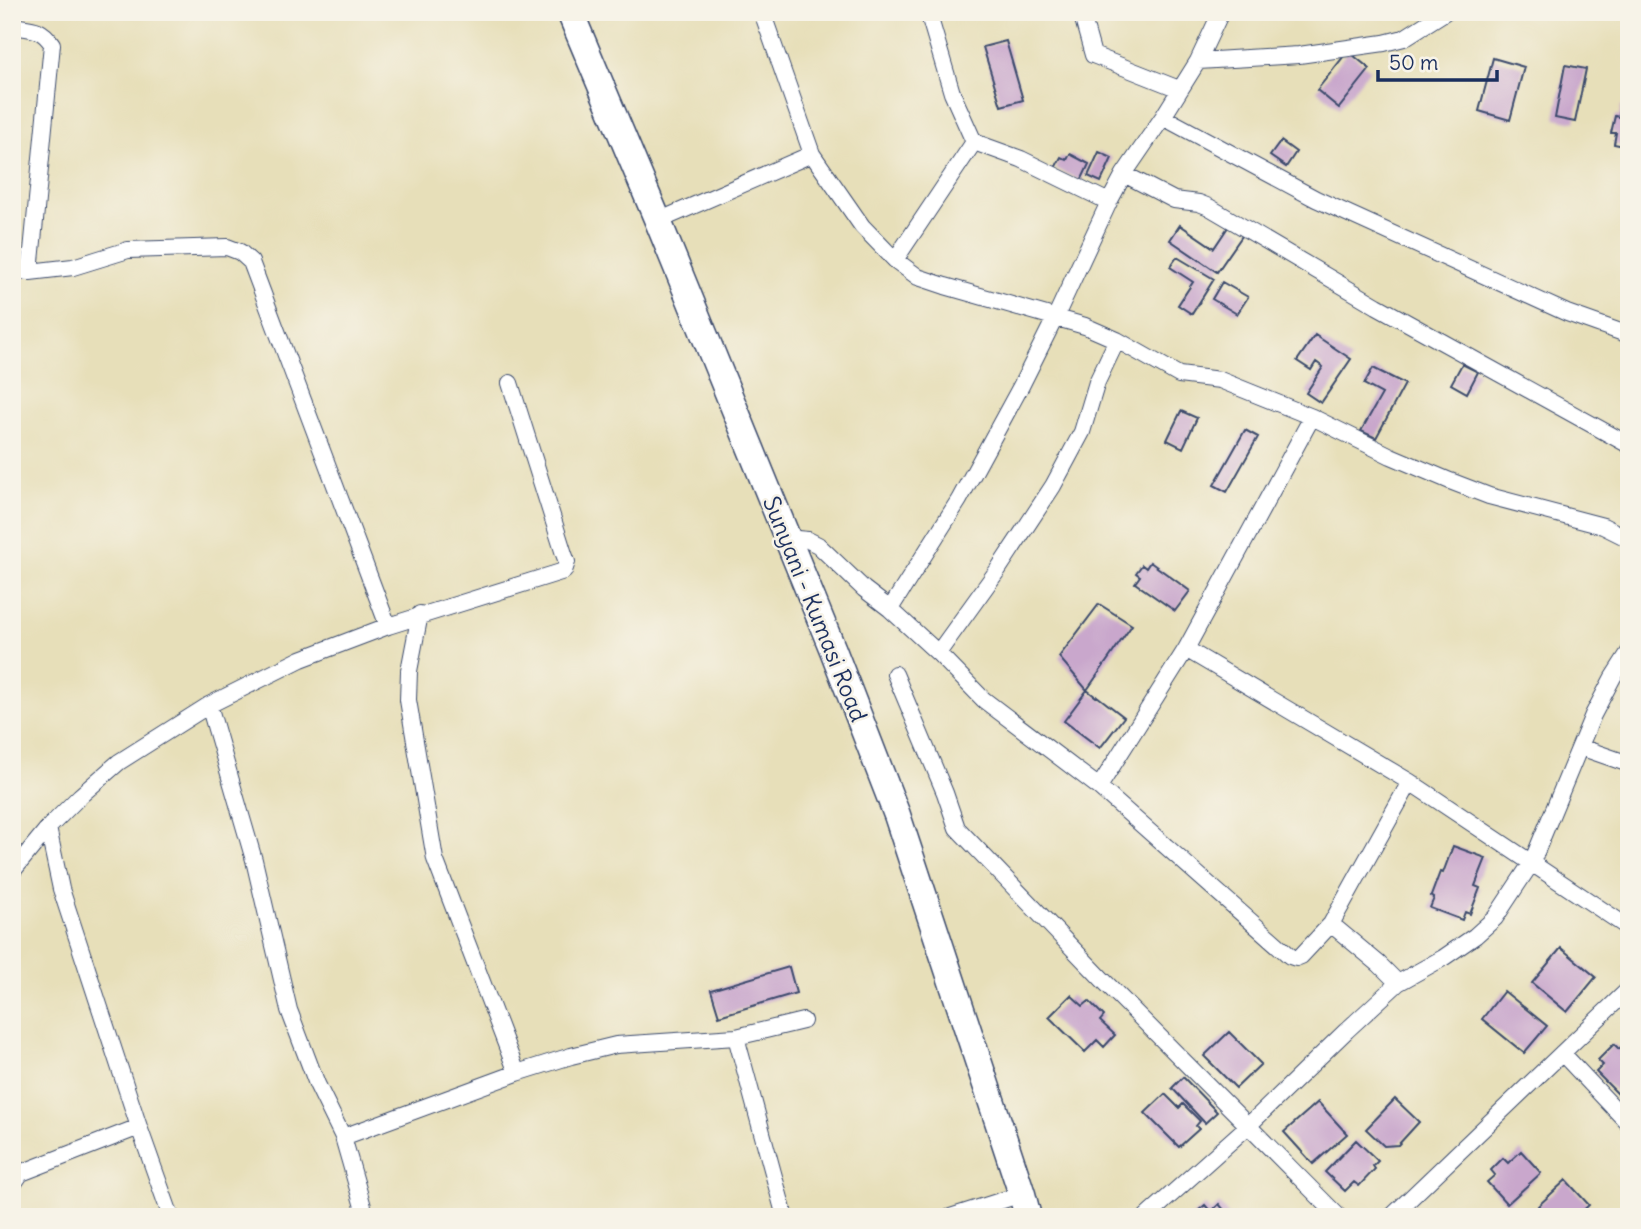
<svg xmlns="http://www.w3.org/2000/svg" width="1641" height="1229" font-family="Delius,sans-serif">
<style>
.building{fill:#c9a7cc}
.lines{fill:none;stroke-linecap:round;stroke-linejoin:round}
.minor-casing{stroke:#3a496c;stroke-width:18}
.primary-casing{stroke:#3a496c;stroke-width:29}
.minor{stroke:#fff;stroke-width:16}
.primary{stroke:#fff;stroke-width:26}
.labels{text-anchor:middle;stroke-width:5;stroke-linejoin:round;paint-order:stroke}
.street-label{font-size:23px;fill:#1b2f5e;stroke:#f7f3e8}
</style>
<rect width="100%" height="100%" fill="#f7f3e8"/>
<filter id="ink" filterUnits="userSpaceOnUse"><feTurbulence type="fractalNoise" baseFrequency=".0143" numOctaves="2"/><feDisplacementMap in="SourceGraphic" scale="14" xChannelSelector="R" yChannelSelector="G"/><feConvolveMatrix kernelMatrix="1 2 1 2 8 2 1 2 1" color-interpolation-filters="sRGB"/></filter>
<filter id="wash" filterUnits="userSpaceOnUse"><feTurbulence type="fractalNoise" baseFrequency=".00686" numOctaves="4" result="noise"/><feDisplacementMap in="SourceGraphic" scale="28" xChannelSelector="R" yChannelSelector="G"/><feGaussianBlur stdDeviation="1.57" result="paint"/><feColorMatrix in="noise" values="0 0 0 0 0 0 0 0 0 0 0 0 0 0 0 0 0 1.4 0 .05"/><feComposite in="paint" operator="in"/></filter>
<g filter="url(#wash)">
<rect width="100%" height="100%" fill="#e7dfb9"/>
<g id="blocks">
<path class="building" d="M1006 41 1023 100 1001 106 983 47Z
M1348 51 1370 69 1339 108 1317 90Z
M1493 58 1524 67 1510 120 1479 111Z
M1565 65 1586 69 1575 122 1555 118Z
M1621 106 1629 107V147L1614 144 1616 133H1611L1615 116 1619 117Z
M1281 141 1296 152 1286 167 1270 156Z
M1099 152 1112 158 1101 182 1088 176Z
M1070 154 1089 164 1081 181 1055 168 1061 157 1067 160Z
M1230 224 1244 233 1217 272 1170 240 1180 225 1214 248Z
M1177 257 1214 279 1192 314 1178 305 1193 282 1170 267Z
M1222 282 1248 297 1237 314 1212 299Z
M1315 335 1351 359 1321 403 1306 393 1323 367 1316 362 1311 370 1297 361Z
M1462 364 1478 372 1467 393 1451 384Z
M1373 368 1405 384 1376 438 1361 431 1382 394 1364 384Z
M1181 411 1197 418 1183 448 1167 440Z
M1245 430 1258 437 1227 492 1214 485Z
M1150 562 1190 591 1175 611 1135 583 1140 576 1136 573 1142 565 1146 568Z
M1099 604 1132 625 1087 690 1096 697 1097 696 1124 717 1100 748 1064 721 1087 690 1059 657Z
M1453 846 1486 858 1475 886 1480 888 1470 914 1465 912 1462 920 1430 908 1434 898 1431 896 1440 872 1443 873Z
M1561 948 1596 977 1567 1012 1532 983Z
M789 967 796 993 719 1016 711 990Z
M1504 991 1547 1026 1524 1053 1482 1019Z
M1071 995 1083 1006 1089 1001 1104 1016 1100 1021 1115 1035 1104 1047 1097 1040 1085 1052 1049 1017Z
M1229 1032 1261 1064 1236 1088 1204 1056Z
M1629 1040V1087L1620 1096 1596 1072 1603 1065 1598 1060 1614 1044 1619 1049Z
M1183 1077 1217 1112 1205 1123 1172 1088Z
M1165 1094 1179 1108 1183 1104 1200 1121 1196 1126 1199 1129 1179 1147 1145 1113Z
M1395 1099 1419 1122 1398 1145 1384 1146 1366 1129Z
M1318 1102 1347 1134 1313 1164 1284 1132Z
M1356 1140 1378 1161 1373 1166 1375 1169 1359 1186 1354 1182 1345 1191 1325 1172Z
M1521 1151 1541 1173 1507 1204 1487 1182 1495 1175 1491 1170 1503 1158 1508 1163Z
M1566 1180 1589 1205 1576 1217H1543L1538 1206Z
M1219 1204 1230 1217H1191L1205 1205 1211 1212Z"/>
</g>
</g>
<g filter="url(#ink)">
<use href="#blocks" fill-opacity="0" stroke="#3a496c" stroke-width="2"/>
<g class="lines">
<defs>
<path id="minor" d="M762 12 812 154 862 226 895 260 918 277 945 286 1085 326 1117 340 1179 375 1220 380 1312 417 1391 456 1450 481 1489 496 1603 526 1629 539
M928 12 952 93 974 142 1021 159 1109 202
M1081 12 1093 55 1179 89
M12 26C31 29 41 27 52 44L30 272
M1198 61 1299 55 1384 43 1404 38 1445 12
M1163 117 1316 199 1567 313 1629 335
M1124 174 1174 200 1199 203 1209 207 1377 306 1629 445
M658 221 812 154
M895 260 974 142
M12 271 30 272 73 267 128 250 227 247 240 252 251 262 388 626
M786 538 808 540 818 545 864 589 890 609 938 653 984 700 1099 787 1290 956 1296 958 1301 956 1331 924 1410 782
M890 609 959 500 1021 386 1055 318 1109 202 1124 174 1163 117 1198 61 1221 12
M420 614 409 671 408 700 435 859 517 1073
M1186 649 1410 782 1629 928
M938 653 997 571 1053 486 1082 432 1097 382 1117 340
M895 674 945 793 957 828 1103 980 1339 1217
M209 705 254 860 289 1010 317 1084 343 1137 366 1217
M1580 747 1629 764
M1099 787 1186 649 1312 417
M48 828 61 889 139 1127 171 1217
M12 872 48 828 80 796 119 762 209 705 301 659 388 626 564 571 567 562 564 554 510 383
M1331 924 1379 964 1398 983
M736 1037 785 1217
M1562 1053 1629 1124
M343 1137 517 1073 571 1056 616 1045 736 1037 803 1021
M12 1186 21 1173 139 1127
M950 1217 1022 1194
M1146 1217 1249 1125 1346 1031 1398 983 1443 958 1475 936 1495 918 1532 862 1593 715 1613 677 1629 652
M1391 1217 1629 989
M1626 1217 1629 1214"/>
<path id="primary" d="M570 12 658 221 833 650 897 815 1022 1194 1028 1217"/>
</defs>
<use href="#minor" class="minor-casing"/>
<use href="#primary" class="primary-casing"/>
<use href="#minor" class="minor"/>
<use href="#primary" class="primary"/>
</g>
</g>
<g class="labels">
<g class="street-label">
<text transform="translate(815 609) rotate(68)" y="8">Sunyani - Kumasi Road</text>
</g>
</g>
<rect width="1641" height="1229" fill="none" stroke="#f7f3e8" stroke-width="42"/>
<path d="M1378 70v10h119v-10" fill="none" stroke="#1b2f5e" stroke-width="3.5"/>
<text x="1389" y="70" font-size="21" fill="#1b2f5e" stroke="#f7f3e8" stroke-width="5" paint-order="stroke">50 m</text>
</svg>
